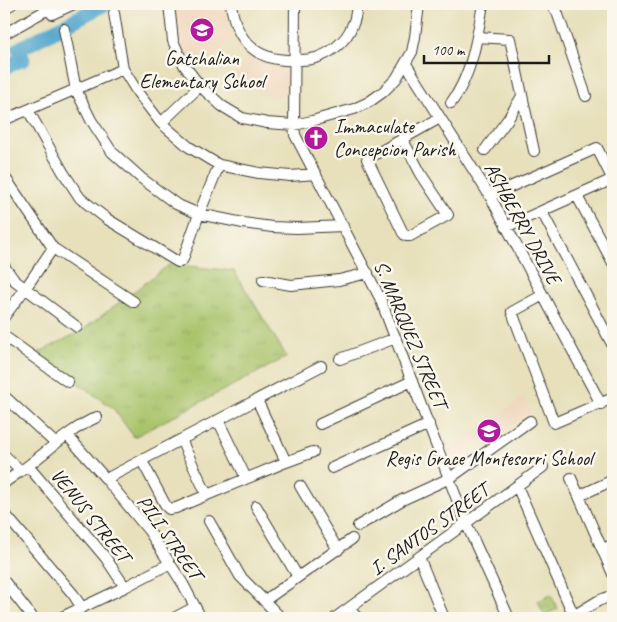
<svg xmlns="http://www.w3.org/2000/svg" width="617" height="622" font-family="Caveat,sans-serif">
<style>
.built{fill:#f0d6bc}
.grass{fill:url(#grass-tufts);stroke:#627042}
.lines{fill:none;stroke-linecap:round;stroke-linejoin:round}
.river{stroke:#50a5cc;stroke-width:15}
.minor-casing{stroke:#3a3934;stroke-width:12}
.minor{stroke:#fff;stroke-width:10}
.labels{text-anchor:middle;stroke-width:5;stroke-linejoin:round;paint-order:stroke}
.poi-label{font-size:20px;fill:#1c1c1c;stroke:#fbf7ec}
.street-label{font-size:20px;fill:#1c1c1c;stroke:#fbf7ec}
</style>
<defs>
<pattern id="grass-tufts" width="24" height="20" patternUnits="userSpaceOnUse" patternTransform="scale(1.25)"><rect width="24" height="20" fill="#a7c369"/><path d="M3 7l-1-3M5 7V3M7 7l1-3M15 17l-1-3M17 17v-4M19 17l1-3" fill="none" stroke="#8fa75a"/></pattern>
</defs>
<rect width="100%" height="100%" fill="#fbf7ec"/>
<filter id="ink" filterUnits="userSpaceOnUse"><feTurbulence type="fractalNoise" baseFrequency=".02" numOctaves="2"/><feDisplacementMap in="SourceGraphic" scale="10" xChannelSelector="R" yChannelSelector="G"/><feConvolveMatrix kernelMatrix="1 2 1 2 8 2 1 2 1" color-interpolation-filters="sRGB"/></filter>
<filter id="wash" filterUnits="userSpaceOnUse"><feTurbulence type="fractalNoise" baseFrequency=".0096" numOctaves="4" result="noise"/><feDisplacementMap in="SourceGraphic" scale="20" xChannelSelector="R" yChannelSelector="G"/><feGaussianBlur stdDeviation="1.12" result="paint"/><feColorMatrix in="noise" values="0 0 0 0 0 0 0 0 0 0 0 0 0 0 0 0 0 1.4 0 .05"/><feComposite in="paint" operator="in"/></filter>
<g filter="url(#wash)">
<rect width="100%" height="100%" fill="#e7e0bb"/>
<path class="built" d="M171 4H226L228 21 234 39 197 69 182 57 175 42Z
M252 54 257 58 270 62 289 64 288 95 270 97 245 85 233 75Z
M523 397 532 411 456 465 447 451Z"/>
<path class="grass" d="M170 264 234 271 287 357 134 437 113 408 36 354 83 330Z
M551 595 558 609 544 615 538 601Z"/>
<g class="lines">
<path class="river" d="M4 68 20 60H23L19 49 105 4"/>
</g>
</g>
<g filter="url(#ink)">
<g class="lines">
<defs>
<path id="minor" d="M169 4 173 41 184 65 200 86 222 106 242 118 267 123 294 125 312 121 354 109 369 102 383 92 396 79 412 52 415 37 419 4
M231 4C236 42 257 62 296 60 301 60 306 60 311 59 328 56 346 42 352 26 356 19 356 12 357 4
M295 4 294 125 295 135 380 298 466 523 509 618
M551 4 557 12 586 96
M4 9 12 4
M114 13 123 69 138 93 161 123 189 147 219 165 259 173 290 176 316 174
M52 14 74 4
M64 29 76 90 91 120 112 152 141 178 176 204 199 214 243 223 272 227 297 228 343 226
M4 34 50 8
M477 37 510 39 534 151
M406 64 490 196 601 404
M451 103C472 75 477 38 483 4
M28 110 63 172 80 198 107 219 178 262H180L183 259 199 214 219 165
M4 120 123 69
M161 123 200 86
M403 140 421 174 448 215 410 236H406L403 233 367 159 440 118
M485 150 508 119 522 96
M4 176 53 248 134 302
M490 196 597 148 613 180
M577 196 613 263
M542 212 613 346
M506 227 613 179
M4 266 14 280 77 327
M263 280 291 285 339 280 368 273
M543 295 512 312 554 423 613 398
M4 317 25 289 53 248
M4 336 68 382
M340 359 396 338
M4 396 55 443
M257 400 286 462 313 452
M218 420 246 478
M320 424 412 381
M67 435 106 479 149 531 183 584 201 618
M181 440 207 495
M4 455 21 471
M142 461 166 506 169 509 176 508 286 462
M28 466 105 557 125 587
M332 468 429 424
M571 478 613 574
M106 479 321 366
M4 483C12 477 21 471 29 465 51 448 71 429 97 417
M300 486 338 550
M517 486 574 616
M579 496 613 480
M256 506 298 577
M4 513 73 594 82 608
M209 521 240 576 281 618
M358 526 402 500 450 478 530 421
M602 549 613 545
M419 557 444 618
M4 581 33 618
M264 601 352 539
M348 609 358 618
M60 618 125 587 169 564
M174 618 195 607
M335 618 543 467
M570 618 598 601 613 595"/>
</defs>
<use href="#minor" class="minor-casing"/>
<use href="#minor" class="minor"/>
</g>
</g>
<defs>
<symbol id="school-disc" viewBox="-11 -11 22 22"><circle r="9.5" fill="#b5179e" stroke="#fbf7ec"/><path d="M0-5L7-2L0 1L-7-2ZM-4 1L0 2.5L4 1V4Q0 6-4 4Z" fill="#fff"/></symbol>
<symbol id="church-disc" viewBox="-11 -11 22 22"><circle r="9.5" fill="#b5179e" stroke="#fbf7ec"/><path d="M-1.2-6h2.4v3.5h3.3v2.4h-3.3V6h-2.4V-.1h-3.3v-2.4h3.3Z" fill="#fff"/></symbol>
</defs>
<g fill-rule="evenodd">
<use href="#school-disc" x="188" y="16" width="28" height="28"/>
<use href="#church-disc" x="302" y="124" width="28" height="28"/>
<use href="#school-disc" x="475" y="417" width="28" height="28"/>
</g>
<g class="labels">
<g class="poi-label">
<text x="202" y="65">Gatchalian<tspan x="202" dy="23">Elementary School</tspan></text>
<text x="334" y="133" text-anchor="start">Immaculate<tspan x="334" dy="23">Concepcion Parish</tspan></text>
<text x="489" y="465">Regis Grace Montesorri School</text>
</g>
<g class="street-label">
<text transform="translate(523 223) rotate(61)" y="7">ASHBERRY DRIVE</text>
<text transform="translate(411 334) rotate(67)" y="7">S. MARQUEZ STREET</text>
<text transform="translate(91 515) rotate(51)" y="7">VENUS STREET</text>
<text transform="translate(429 529) rotate(-36)" y="7">I. SANTOS STREET</text>
<text transform="translate(170 537) rotate(55)" y="7">PILI STREET</text>
</g>
</g>
<rect width="617" height="622" fill="none" stroke="#fbf7ec" stroke-width="20"/>
<path d="M424 55v8h125v-8" fill="none" stroke="#1c1c1c" stroke-width="2.5"/>
<text x="432" y="55" font-size="15" fill="#1c1c1c" stroke="#fbf7ec" stroke-width="4" paint-order="stroke">100 m</text>
</svg>
